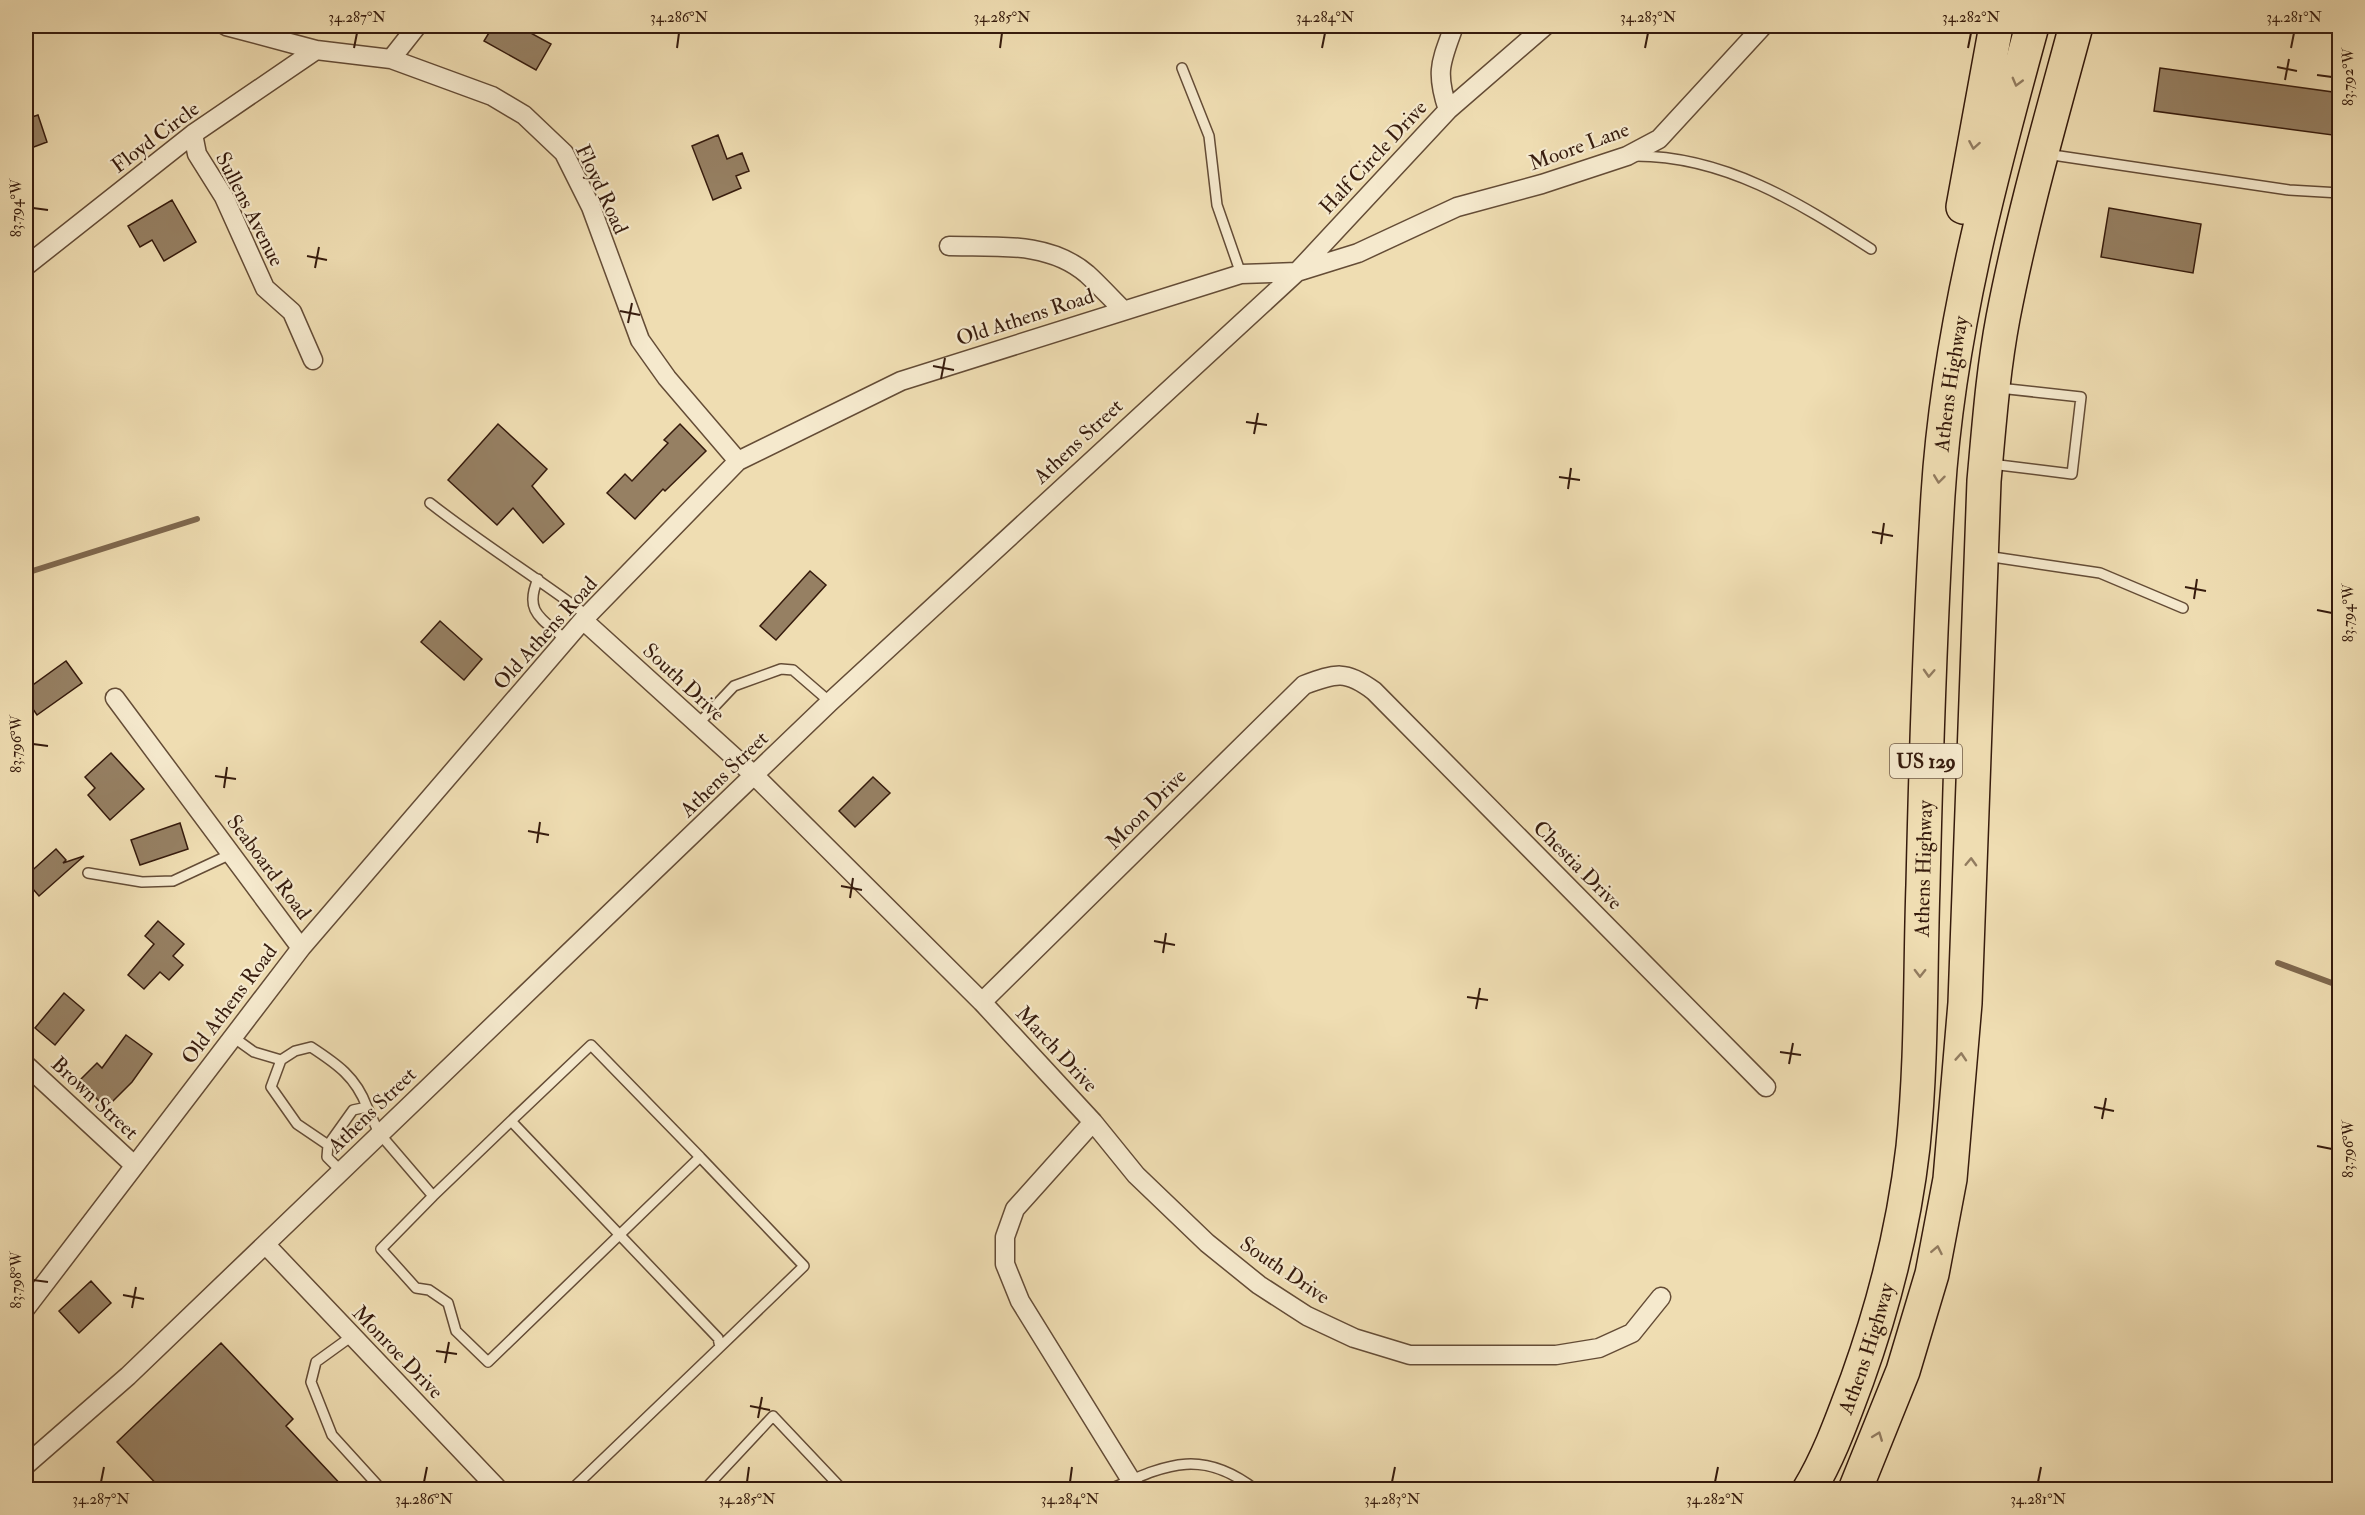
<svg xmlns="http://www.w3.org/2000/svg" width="2365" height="1515" font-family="'IM FELL Double Pica',serif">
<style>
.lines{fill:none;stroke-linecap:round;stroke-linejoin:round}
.stream{stroke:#7f684e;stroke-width:6}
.building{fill:#968063;stroke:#361b0d;stroke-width:1.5}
.lane-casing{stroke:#644c36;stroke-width:12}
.street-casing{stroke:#644c36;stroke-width:21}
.highway-casing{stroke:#361b0d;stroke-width:36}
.lane{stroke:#f5e9cd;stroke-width:9}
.street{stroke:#f5e9cd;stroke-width:18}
.highway{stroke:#efddb2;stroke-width:33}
.oneway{stroke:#927c60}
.ticks{fill:none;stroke:#361b0d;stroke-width:2}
.labels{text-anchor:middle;stroke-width:4.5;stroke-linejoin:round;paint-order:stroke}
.shield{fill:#f5e9cd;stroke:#6f5947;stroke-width:1.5}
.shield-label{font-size:20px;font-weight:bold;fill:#361b0d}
.street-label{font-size:21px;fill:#361b0d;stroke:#f5e9cd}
.neatline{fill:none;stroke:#361b0d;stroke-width:2}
.ticks-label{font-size:15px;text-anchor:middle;fill:#361b0d}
</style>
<rect width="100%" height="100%" fill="#efddb2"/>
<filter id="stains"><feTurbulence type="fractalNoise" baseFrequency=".00333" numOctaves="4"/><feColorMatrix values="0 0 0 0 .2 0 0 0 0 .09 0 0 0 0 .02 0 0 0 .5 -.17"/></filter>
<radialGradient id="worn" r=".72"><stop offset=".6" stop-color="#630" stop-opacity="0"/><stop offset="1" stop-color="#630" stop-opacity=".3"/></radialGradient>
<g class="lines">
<path class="stream" d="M26 573 197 519
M2278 963 2340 986"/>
</g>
<path class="building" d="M493 26H518L551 44 536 70 484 41Z
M2160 68 2340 93V136L2154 111Z
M38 115 47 142 26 150V119Z
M718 135 727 159 742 153 749 171 736 176 741 188 713 200 692 146Z
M172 200 196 242 164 261 152 240 140 247 128 226Z
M2109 208 2201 224 2193 273 2101 257Z
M498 424 547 469 532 486 564 524 543 543 513 508 497 525 448 480Z
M680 424 706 451 665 491 663 489 635 519 607 493 625 474 632 481 668 443 664 440Z
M810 571 826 585 776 640 760 626Z
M440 621 482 659 464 680 421 642Z
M66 661 82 683 37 715 26 699V690Z
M111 753 144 789 110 820 88 795 95 788 85 777Z
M873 777 890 793 855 827 839 811Z
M180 823 188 849 140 865 131 840Z
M56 849 66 860 63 863 84 856 39 896 26 881V876Z
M158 921 184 944 173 956 183 965 169 980 160 972 144 989 128 975 154 944 145 936Z
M64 993 84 1010 55 1045 35 1028Z
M126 1035 152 1054 132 1082 106 1108 79 1081 97 1063 102 1068Z
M91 1281 111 1303 79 1333 59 1311Z
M221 1343 293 1419 286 1426 346 1490H162L117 1442Z"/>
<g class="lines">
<defs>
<path id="lane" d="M1182 68 1209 136 1217 205 1241 274
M2046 154 2289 190 2340 193
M1636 156C1724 156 1798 202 1871 249
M1991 464 2072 474 2081 397 1999 388
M430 503C481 543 536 577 588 616
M1986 556 2100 573 2183 608
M538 579C523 613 543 619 566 640
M698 724 734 686 781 669 793 670 830 702
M88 873 142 882 173 881 231 854
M233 1037 254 1052 281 1060 295 1051 311 1047C337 1064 356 1077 367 1107
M281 1060 271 1087 297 1124 328 1145
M700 1157 804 1266 720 1347
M341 1171 327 1157 328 1145 353 1110 367 1107 379 1133 433 1196 511 1121 718 1338 720 1347 571 1490
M433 1196 381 1249 416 1288 429 1290 448 1303 456 1331 488 1362 700 1157 591 1045 511 1121
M352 1336 316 1362 311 1382 332 1435 382 1490
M704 1490 773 1416 843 1490
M1108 1490C1166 1465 1200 1447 1256 1490"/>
<path id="street" d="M226 26 316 50 391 59 492 96 524 115 564 153 591 207 640 340 667 378 738 461
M391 59 417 26
M1448 110C1435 71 1441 62 1454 26
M193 134 197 154 224 197 265 288 292 312 313 360
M949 246C996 247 1049 241 1087 274 1099 285 1111 298 1123 310
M26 266 193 134 316 50
M1298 271 1448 110 1545 26
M583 620 755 776 982 1002 1093 1122 1136 1175 1207 1243 1259 1285 1307 1316 1354 1338 1410 1355H1556L1599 1348 1632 1333 1661 1297
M115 698 301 948
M982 1002 1304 685C1336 673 1346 670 1374 691L1766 1087
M26 1065 134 1165
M1093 1122 1015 1209 1005 1237V1264L1020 1301 1137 1490
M266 1245 499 1490
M26 1308 301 948 583 620 738 461 901 381 1241 274 1297 272
M26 1465 128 1376 830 702 1297 272 1358 253 1457 207 1542 184 1627 156 1659 139 1763 26"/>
<g id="highway">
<path d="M1963 207 1996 26"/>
<path id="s1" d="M1809 1490C1830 1455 1843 1417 1857 1380 1884 1305 1904 1226 1913 1147 1922 1060 1920 972 1923 885 1926 755 1930 625 1938 495 1948 335 1990 179 2032 26"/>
<path d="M1855 1490 1903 1371 1932 1274 1950 1179 1965 1003 1984 481C1989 426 1993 371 2003 318 2022 219 2050 122 2076 26"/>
</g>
</defs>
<use href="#lane" class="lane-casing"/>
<use href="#street" class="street-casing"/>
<use href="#highway" class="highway-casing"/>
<use href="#lane" class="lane"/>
<use href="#street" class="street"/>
<use href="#highway" class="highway"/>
</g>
<defs><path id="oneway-chevron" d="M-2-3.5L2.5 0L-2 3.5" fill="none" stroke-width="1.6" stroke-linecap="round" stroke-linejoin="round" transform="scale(1.5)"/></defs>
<g class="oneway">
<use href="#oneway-chevron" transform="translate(2017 82) rotate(105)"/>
<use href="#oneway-chevron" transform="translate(1974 145) rotate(100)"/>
<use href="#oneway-chevron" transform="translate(1939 479) rotate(97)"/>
<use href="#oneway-chevron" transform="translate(1929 673) rotate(93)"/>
<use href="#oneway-chevron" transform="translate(1971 862) rotate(-88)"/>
<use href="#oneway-chevron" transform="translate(1920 973) rotate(91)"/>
<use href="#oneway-chevron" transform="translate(1961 1057) rotate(-86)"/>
<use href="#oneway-chevron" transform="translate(1937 1250) rotate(-79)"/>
<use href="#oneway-chevron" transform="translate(1878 1436) rotate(-69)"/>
</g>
<path class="ticks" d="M354 48 357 33M677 48 679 33M1000 48 1002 33M1322 48 1325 33M1645 48 1648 33M1968 48 1971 33M2291 48 2294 33M2277 67 2297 71M2317 75 2332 77M2285 80 2289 59M33 208 48 210M307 256 327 260M315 268 319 247M620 311 640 315M628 323 632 303M933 366 954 370M941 379 945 358M1246 422 1267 425M1254 434 1258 413M1559 477 1580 480M1568 489 1571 468M1872 532 1893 536M1881 544 1884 523M2185 587 2206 591M2194 599 2197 579M2317 610 2332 613M33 744 48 746M215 776 236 779M224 788 227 767M528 831 549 835M537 843 540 822M841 886 862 890M850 898 853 878M1154 941 1175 945M1163 953 1166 933M1467 997 1488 1000M1476 1009 1480 988M1780 1052 1801 1055M1789 1064 1793 1043M2094 1107 2114 1111M2102 1119 2106 1098M2317 1146 2332 1149M33 1280 48 1282M123 1295 144 1299M132 1308 136 1287M436 1351 457 1354M445 1363 449 1342M750 1406 770 1410M758 1418 762 1397M101 1482 104 1467M424 1482 427 1467M747 1482 749 1467M1070 1482 1072 1467M1392 1482 1395 1467M1715 1482 1718 1467M2038 1482 2041 1467"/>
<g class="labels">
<rect class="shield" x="1890" y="744" width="72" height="34" rx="4.5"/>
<g class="shield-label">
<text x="1926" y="768">US 129</text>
</g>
<g class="street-label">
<text transform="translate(155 137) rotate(-37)" y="7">Floyd Circle</text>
<text transform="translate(1579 146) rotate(-20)" y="7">Moore Lane</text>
<text transform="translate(1373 157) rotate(-47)" y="7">Half Circle Drive</text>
<text transform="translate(602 189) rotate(65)" y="7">Floyd Road</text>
<text transform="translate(250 209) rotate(63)" y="7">Sullens Avenue</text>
<text transform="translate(1025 317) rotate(-18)" y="7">Old Athens Road</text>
<text dy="7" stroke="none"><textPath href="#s1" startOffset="1125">Athens Highway</textPath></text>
<text transform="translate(1078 441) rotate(-43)" y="7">Athens Street</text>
<text transform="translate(545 633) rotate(-48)" y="7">Old Athens Road</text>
<text transform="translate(684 682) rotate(43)" y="7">South Drive</text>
<text transform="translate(724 774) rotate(-44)" y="7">Athens Street</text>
<text transform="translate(1146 809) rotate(-45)" y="7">Moon Drive</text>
<text transform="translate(1578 865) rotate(45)" y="7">Chestia Drive</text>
<text transform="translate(269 867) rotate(53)" y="7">Seaboard Road</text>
<text dy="7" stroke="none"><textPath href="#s1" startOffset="639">Athens Highway</textPath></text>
<text transform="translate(229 1004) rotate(-53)" y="7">Old Athens Road</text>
<text transform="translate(1057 1049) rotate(47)" y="7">March Drive</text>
<text transform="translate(95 1098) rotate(43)" y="7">Brown Street</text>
<text transform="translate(372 1110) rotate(-44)" y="7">Athens Street</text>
<text transform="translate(1285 1270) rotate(34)" y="7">South Drive</text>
<text dy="7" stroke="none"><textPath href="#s1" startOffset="153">Athens Highway</textPath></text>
<text transform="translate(398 1352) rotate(46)" y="7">Monroe Drive</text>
</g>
</g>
<rect width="2365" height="1515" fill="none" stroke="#efddb2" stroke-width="66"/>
<rect x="33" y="33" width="2299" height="1449" class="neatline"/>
<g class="ticks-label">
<text x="357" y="22">34.287°N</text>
<text x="679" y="22">34.286°N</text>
<text x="1002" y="22">34.285°N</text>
<text x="1325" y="22">34.284°N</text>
<text x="1648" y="22">34.283°N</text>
<text x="1971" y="22">34.282°N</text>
<text x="2294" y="22">34.281°N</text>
<text transform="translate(2348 77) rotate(-90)" y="5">83.792°W</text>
<text transform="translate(16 208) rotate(-90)" y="5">83.794°W</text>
<text transform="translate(2348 613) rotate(-90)" y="5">83.794°W</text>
<text transform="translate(16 744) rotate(-90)" y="5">83.796°W</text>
<text transform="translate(2348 1149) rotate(-90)" y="5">83.796°W</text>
<text transform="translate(16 1280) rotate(-90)" y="5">83.798°W</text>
<text x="101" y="1504">34.287°N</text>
<text x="424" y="1504">34.286°N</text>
<text x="747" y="1504">34.285°N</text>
<text x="1070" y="1504">34.284°N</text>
<text x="1392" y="1504">34.283°N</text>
<text x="1715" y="1504">34.282°N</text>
<text x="2038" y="1504">34.281°N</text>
</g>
<rect width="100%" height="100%" filter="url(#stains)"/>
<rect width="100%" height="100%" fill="url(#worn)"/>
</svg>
